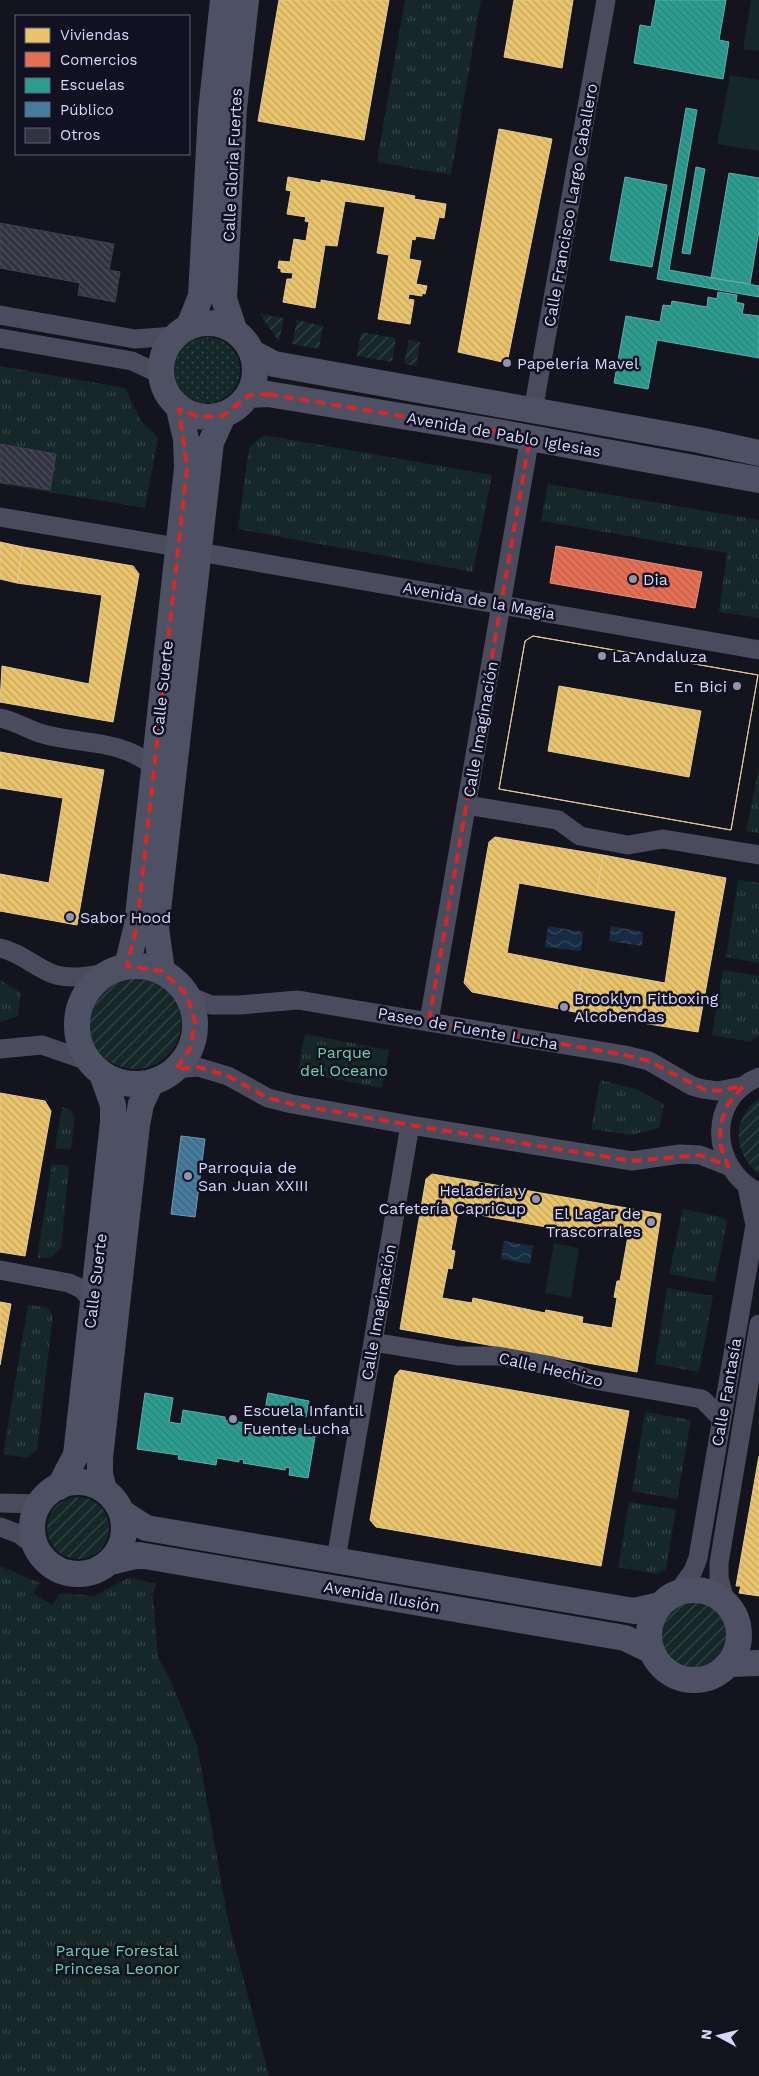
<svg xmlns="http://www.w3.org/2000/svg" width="759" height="2076" font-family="'Work Sans',sans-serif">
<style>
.grass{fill:url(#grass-dots)}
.park{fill:url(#park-tufts)}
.garden{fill:url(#garden-furrows)}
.pitch{fill:#152726}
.water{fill:url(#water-waves)}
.homes{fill:url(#homes-back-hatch);stroke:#e4ca95;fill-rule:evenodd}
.shops{fill:url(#shops-back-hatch);stroke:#e28e84}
.schools{fill:url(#schools-back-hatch);stroke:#5eaeaf}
.public{fill:url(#public-back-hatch);stroke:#7197b9}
.building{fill:url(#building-back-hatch);stroke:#414051}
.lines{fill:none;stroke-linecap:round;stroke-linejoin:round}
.street{stroke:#4a4c5d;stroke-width:19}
.secondary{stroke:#4e5063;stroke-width:26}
.marked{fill:none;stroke:#d62828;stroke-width:4;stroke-dasharray:10 6;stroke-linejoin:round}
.poi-dot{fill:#9393ad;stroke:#111121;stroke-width:2}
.labels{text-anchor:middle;stroke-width:5;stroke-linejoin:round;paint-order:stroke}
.street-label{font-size:16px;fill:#d7d7fa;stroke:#111121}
.poi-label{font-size:16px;fill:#d7d7fa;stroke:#111121;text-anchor:start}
.park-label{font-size:16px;fill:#6cd0aa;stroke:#111121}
</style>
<defs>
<pattern id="grass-dots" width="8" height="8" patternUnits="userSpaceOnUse" patternTransform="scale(1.25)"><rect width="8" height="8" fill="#152726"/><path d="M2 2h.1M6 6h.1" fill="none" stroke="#364646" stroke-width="1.8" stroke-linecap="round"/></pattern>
<pattern id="park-tufts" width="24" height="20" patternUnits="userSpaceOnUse" patternTransform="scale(1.25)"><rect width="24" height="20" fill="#152726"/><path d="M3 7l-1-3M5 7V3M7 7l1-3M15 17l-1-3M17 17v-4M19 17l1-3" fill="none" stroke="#364646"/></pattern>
<pattern id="garden-furrows" width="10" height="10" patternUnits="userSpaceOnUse" patternTransform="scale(1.25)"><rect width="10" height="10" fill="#152726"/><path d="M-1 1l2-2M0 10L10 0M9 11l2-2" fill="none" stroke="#364646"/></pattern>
<pattern id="water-waves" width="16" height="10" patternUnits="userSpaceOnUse" patternTransform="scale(1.25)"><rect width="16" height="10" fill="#162c42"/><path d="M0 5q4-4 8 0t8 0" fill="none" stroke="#374a5e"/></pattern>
<pattern id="homes-back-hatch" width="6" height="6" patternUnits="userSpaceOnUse" patternTransform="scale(1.25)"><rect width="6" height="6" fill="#e9c46a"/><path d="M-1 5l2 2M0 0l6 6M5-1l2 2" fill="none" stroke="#bfa362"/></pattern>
<pattern id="shops-back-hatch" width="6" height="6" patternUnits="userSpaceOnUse" patternTransform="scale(1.25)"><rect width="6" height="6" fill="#e76f51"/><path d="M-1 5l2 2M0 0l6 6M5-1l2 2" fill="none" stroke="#b5614f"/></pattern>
<pattern id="schools-back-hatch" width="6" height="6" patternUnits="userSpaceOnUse" patternTransform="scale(1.25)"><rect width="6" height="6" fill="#2a9d8f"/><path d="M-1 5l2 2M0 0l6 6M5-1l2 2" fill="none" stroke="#31817b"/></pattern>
<pattern id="public-back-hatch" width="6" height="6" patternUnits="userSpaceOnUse" patternTransform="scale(1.25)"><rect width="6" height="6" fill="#457b9d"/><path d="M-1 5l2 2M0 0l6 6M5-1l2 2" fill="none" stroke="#43637c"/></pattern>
<pattern id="building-back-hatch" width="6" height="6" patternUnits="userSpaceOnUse" patternTransform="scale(1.25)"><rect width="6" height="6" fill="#333240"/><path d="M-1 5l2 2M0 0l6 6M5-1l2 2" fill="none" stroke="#504f5c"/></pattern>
</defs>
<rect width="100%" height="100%" fill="#14141e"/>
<path class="grass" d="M174 370a33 33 0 1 1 66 0a33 33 0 1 1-66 0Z"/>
<path class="park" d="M405 0H481L451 175 377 162Z
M0 366 125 388 141 421 158 438 145 508 0 484Z
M264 435 492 475 473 572 238 529 249 447Z
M548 484 759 520V618L719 612 727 553 541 521Z
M759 768V833L746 831Z
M738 880 759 883V963L726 957Z
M723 970 759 976V1035L750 1042 712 1035Z
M0 980 21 993 18 1016 0 1022Z
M305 1034 389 1050 382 1088 298 1072Z
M600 1080 636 1089 664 1104 659 1128 631 1135 591 1129Z
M62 1107 71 1110 75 1118 71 1150 55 1148Z
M52 1164 69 1166 61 1248 50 1258H37Z
M683 1209 722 1217 727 1222 715 1282 669 1274Z
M667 1288 713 1296 699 1372 655 1364Z
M28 1305 47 1307 53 1316 37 1450 27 1458 3 1454Z
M645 1412 691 1420 677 1499 632 1491Z
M629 1502 676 1510 666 1569 656 1574 618 1567Z
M0 1566 40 1583 33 1593 52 1605 61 1593 94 1596 130 1577 156 1584 153 1595 158 1657 173 1686 197 1745 228 1920 269 2076H0Z"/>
<path class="garden" d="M260 314 284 318 279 342Z
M297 320 323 326 319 349 292 344Z
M361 332 396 338 392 362 357 356Z
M409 340 420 342 416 366 404 364Z
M89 1023a46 46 0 1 1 92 0a46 46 0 1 1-92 0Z
M759 1098V1174C733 1154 731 1118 759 1098Z
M47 1528a31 31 0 1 1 62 0a31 31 0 1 1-62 0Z
M660 1636a34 34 0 1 1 68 0a34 34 0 1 1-68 0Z"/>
<path class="pitch" d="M751 0H759V51L743 49Z
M730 75 759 80V151L717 144Z
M554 1243 579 1248 571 1298 545 1293Z"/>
<path class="water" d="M548 926 583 932 581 951 545 947Z
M611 926 643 932 642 946 609 941Z
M504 1241 533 1246 530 1264 501 1259Z"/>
<path class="homes" d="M279 0H389L364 140 258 121Z
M514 0H573L562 68 504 57Z
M499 129 552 139 507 363 458 352Z
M288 177 321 183V180L404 194 415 196 414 199 446 204 444 218 439 217 434 239 416 236 415 240 412 239 409 259 421 261 416 284 427 286 425 294 422 293V296L409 294 408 299 414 300 410 324 378 319 389 255 377 253 385 207 345 201 337 246 325 245 315 308 283 302 287 279H292L293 273 281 272V269L278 268 279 261 290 262 294 239 306 241 309 222 305 221 306 217 287 214 291 191 286 190Z
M0 542 23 547 17 583 0 579Z
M23 547 133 566 139 574 113 722 0 702 2 666 89 684 102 595 17 583Z
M533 636 758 675 731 830 499 789 525 641ZM559 686 701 711 689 777 548 751Z
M533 636 758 675 731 830 499 789 525 641Z
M0 752 104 770 77 925 0 911V874L49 883 63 798 0 788Z
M495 837 603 855 596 897 519 883 507 953 583 968 575 1012 472 992 464 983 489 842Z
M603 855 726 878 698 1032 575 1012 583 968 665 983 676 911 596 897Z
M0 1093 45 1101 51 1111 25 1256 0 1252Z
M432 1174 661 1214 637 1372 400 1329 426 1179ZM459 1206 470 1208 469 1212 489 1217 598 1236 599 1235 612 1237 613 1233 628 1236 620 1281H617L614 1297 617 1298 612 1328 582 1323 583 1317 546 1310 545 1313 473 1298 472 1303 442 1298 448 1268 452 1269 455 1251 451 1250Z
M0 1302 11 1304 0 1365Z
M400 1370 629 1411 601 1566 376 1527 370 1520 395 1376Z
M759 1456V1596L739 1593 741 1586H736Z"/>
<path class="shops" d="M556 546 702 572 695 608 550 583Z"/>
<path class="schools" d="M656 0H726L719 40 729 42 723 79 634 63 640 25 651 27Z
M686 108 697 110 669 270 759 286V297L657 279Z
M696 167 705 169 690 254 682 253Z
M729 173 759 178V231L750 284 711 278Z
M625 177 667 185 652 267 610 260Z
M718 292 737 295 736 302 744 304 742 314 759 316V358L657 340 648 389 614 383 626 316 660 322 663 305 671 306 672 301 707 307 708 297 717 299Z
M145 1393 173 1398 169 1422 181 1424 183 1410 225 1417V1420L245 1423 244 1427 250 1428 251 1424 292 1431 291 1435 295 1436 297 1428 316 1431 308 1478 289 1475 290 1468 286 1467 285 1470 243 1463 244 1460 239 1459V1462L217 1458 216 1465 178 1459 179 1455 137 1449Z
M268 1393 309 1401 306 1417 265 1410Z"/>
<path class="public" d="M181 1136 205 1139 195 1217 171 1214Z"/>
<path class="building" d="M0 223 114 244 109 270 120 272 115 302 78 295 80 283 0 268Z
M0 444 56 454 50 490 0 482Z"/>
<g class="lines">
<path class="street" d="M0 315 135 339 174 336
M0 338 132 361 160 374
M533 411 606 0
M0 517 177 547
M199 552 759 650
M0 718C16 721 28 730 43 734 82 745 120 739 153 766
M466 805 558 820 580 836 628 845 663 839 759 855
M0 948C21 952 36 969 56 975 72 979 90 976 106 973
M187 995 211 1005H240L298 1000 625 1055 649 1061 692 1086 703 1089 718 1091 743 1086
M429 1021 530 437
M0 1049 42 1045 88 1061
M176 1069 198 1067 228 1076 268 1098 292 1104 410 1125 632 1161 680 1154 700 1155 728 1166
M758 1192C710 1168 706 1098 759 1077
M0 1270 69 1283 82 1289 93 1302
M373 1342 458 1356H498L553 1366 589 1379 702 1399 722 1419
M0 1503 40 1504
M0 1527 19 1534 36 1547
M336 1559 410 1125
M678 1592 693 1571 698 1558 755 1225 747 1187
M725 1601 719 1578V1563L759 1324"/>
<path class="secondary" d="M161 370a47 47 0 1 1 94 0a47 47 0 1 1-94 0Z
M189 326 201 296 211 112 223 0
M234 329 224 299 234 108 246 0
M253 353 274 364 699 440 759 453
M249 395 268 394 492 431 759 480
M127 966 137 925 187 468 186 439 179 409
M77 1025a59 59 0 1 1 118 0a59 59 0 1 1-118 0Z
M162 971 156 928 209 460 211 442 223 416
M32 1528a46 46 0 1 1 92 0a46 46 0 1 1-92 0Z
M59 1487 76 1455 113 1122V1105L102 1074
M104 1490 100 1474V1458L137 1125 141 1104 151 1083
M121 1512 146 1528 634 1611 660 1605
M110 1562 139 1555 625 1638 652 1651
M649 1635a45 45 0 1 1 90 0a45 45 0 1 1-90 0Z
M729 1664 759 1663"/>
</g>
<path class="marked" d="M268 394 530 437 429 1021 625 1055 649 1061 703 1089 718 1091 743 1086 728 1104 720 1125 721 1147 728 1166 700 1155 632 1161 410 1125 292 1104 268 1098 228 1076 198 1067 176 1069 191 1047 195 1021 187 995 162 971 127 966 137 925 187 468 179 409 199 417 223 416 249 395Z"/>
<g class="poi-dot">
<circle cx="507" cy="363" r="5"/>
<circle cx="633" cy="579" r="5"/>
<circle cx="602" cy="656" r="5"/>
<circle cx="737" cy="686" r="5"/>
<circle cx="70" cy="917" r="5"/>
<circle cx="564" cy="1007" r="5"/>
<circle cx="188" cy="1176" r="5"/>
<circle cx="536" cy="1199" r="5"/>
<circle cx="651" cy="1222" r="5"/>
<circle cx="233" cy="1419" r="5"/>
</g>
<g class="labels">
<g class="street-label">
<text transform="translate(232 165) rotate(-87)" y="6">Calle Gloria Fuertes</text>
<text transform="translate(570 205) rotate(-80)" y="6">Calle Francisco Largo Caballero</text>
<text transform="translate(504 434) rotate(10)" y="6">Avenida de Pablo Iglesias</text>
<text transform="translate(479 600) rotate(10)" y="6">Avenida de la Magia</text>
<text transform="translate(162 688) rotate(-84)" y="6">Calle Suerte</text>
<text transform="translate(480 729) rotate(-80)" y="6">Calle Imaginación</text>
<text transform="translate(468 1028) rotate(10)" y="6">Paseo de Fuente Lucha</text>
<text transform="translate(95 1281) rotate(-83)" y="6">Calle Suerte</text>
<text transform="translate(378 1312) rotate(-80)" y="6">Calle Imaginación</text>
<text transform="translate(551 1369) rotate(13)" y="6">Calle Hechizo</text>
<text transform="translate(726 1392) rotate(-80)" y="6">Calle Fantasía</text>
<text transform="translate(382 1596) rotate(10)" y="6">Avenida Ilusión</text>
</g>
<g class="poi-label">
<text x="517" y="369">Papelería Mavel</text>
<text x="643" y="585">Dia</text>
<text x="612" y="662">La Andaluza</text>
<text x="727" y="692" text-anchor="end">En Bici</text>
<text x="80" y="923">Sabor Hood</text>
<text x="574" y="1004">Brooklyn Fitboxing<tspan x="574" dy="18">Alcobendas</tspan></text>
<text x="198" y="1173">Parroquia de<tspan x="198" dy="18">San Juan XXIII</tspan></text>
<text x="526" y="1196" text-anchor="end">Heladería y<tspan x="526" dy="18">Cafetería CapriCup</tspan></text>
<text x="641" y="1219" text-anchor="end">El Lagar de<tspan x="641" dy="18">Trascorrales</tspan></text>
<text x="243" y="1416">Escuela Infantil<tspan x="243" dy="18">Fuente Lucha</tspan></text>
</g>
<g class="park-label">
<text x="344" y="1058">Parque<tspan x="344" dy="18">del Oceano</tspan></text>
<text x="117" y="1956">Parque Forestal<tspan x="117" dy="18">Princesa Leonor</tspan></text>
</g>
</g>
<rect x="15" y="15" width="175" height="140" fill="#111121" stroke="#606078"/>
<rect x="25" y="28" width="25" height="15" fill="#e9c46a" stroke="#606078"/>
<text x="60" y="40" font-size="15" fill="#d7d7fa">Viviendas</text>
<rect x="25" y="52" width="25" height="15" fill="#e76f51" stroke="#606078"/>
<text x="60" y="65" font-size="15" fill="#d7d7fa">Comercios</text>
<rect x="25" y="78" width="25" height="15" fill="#2a9d8f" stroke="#606078"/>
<text x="60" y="90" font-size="15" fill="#d7d7fa">Escuelas</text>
<rect x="25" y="102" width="25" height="15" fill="#457b9d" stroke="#606078"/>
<text x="60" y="115" font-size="15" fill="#d7d7fa">Público</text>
<rect x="25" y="128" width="25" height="15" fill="#333240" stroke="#606078"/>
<text x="60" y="140" font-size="15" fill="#d7d7fa">Otros</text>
<g transform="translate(719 2036) rotate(277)" stroke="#111121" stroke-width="4" paint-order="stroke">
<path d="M0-4L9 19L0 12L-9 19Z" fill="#d7d7fa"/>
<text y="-8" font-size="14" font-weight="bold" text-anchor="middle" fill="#d7d7fa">N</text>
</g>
</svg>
